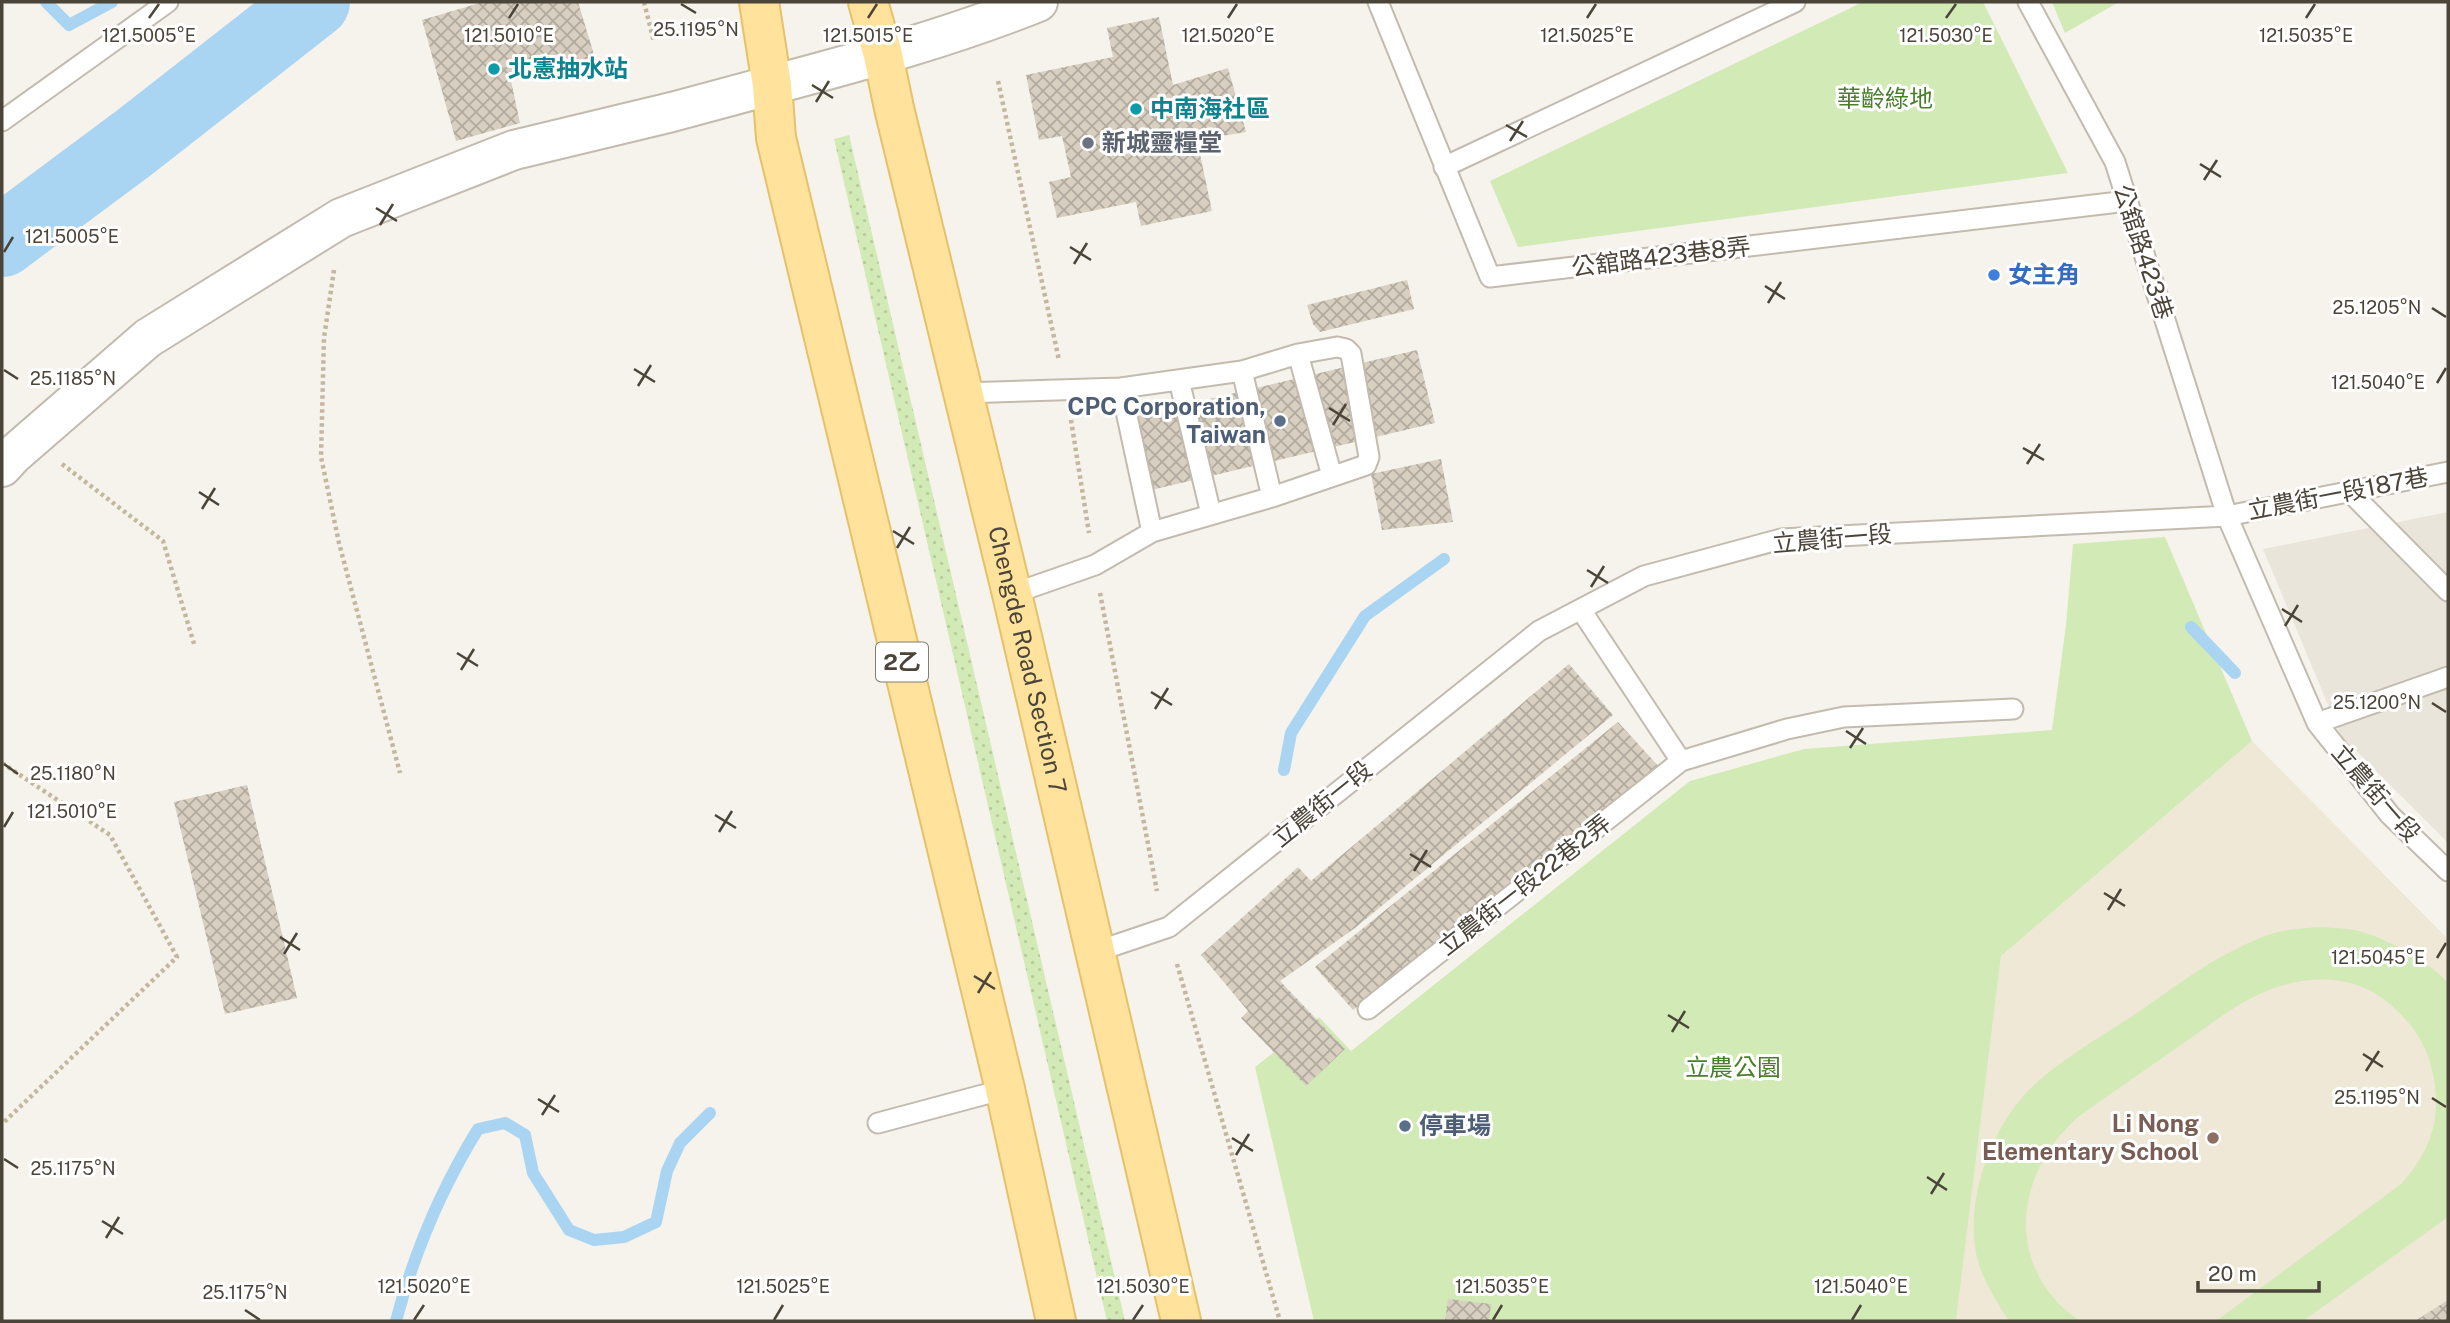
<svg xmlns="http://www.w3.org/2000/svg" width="2450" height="1323" font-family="'Public Sans','Noto Sans TC',sans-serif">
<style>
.residential{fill:#eae5da}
.education{fill:#efe8d6}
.grass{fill:url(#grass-dots)}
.park{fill:#d2eab5}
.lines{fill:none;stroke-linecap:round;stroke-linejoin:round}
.stream{stroke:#a9d4f2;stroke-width:12}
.river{stroke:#a9d4f2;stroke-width:72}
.building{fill:url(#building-cross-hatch)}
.service-casing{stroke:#c2bbae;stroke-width:23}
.minor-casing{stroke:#c2bbae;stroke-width:42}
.tertiary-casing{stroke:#c2bbae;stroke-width:42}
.primary-casing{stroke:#e6c16a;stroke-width:42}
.path{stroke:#c4b79f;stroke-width:4.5;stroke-dasharray:3.5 3.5;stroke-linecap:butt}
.service{stroke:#fff;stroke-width:19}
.minor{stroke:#fff;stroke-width:38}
.tertiary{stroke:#fff;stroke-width:38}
.primary{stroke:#ffe39c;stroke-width:38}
.ticks{fill:none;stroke:#4b4439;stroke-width:2.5}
.culture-dot{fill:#0f9aa8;stroke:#fff;stroke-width:2.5}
.worship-dot{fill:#6b7280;stroke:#fff;stroke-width:2.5}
.shop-dot{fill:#3f7fe0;stroke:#fff;stroke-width:2.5}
.service-dot{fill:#5c6f8a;stroke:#fff;stroke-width:2.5}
.education-dot{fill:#8d6e63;stroke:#fff;stroke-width:2.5}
.labels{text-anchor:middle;stroke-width:6;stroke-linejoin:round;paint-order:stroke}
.shield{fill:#fff;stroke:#817c74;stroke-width:2}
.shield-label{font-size:23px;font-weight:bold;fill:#4b4439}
.culture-label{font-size:24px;font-weight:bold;fill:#0d838f;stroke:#fff;text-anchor:start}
.park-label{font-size:24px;fill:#4a7f2a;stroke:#fff}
.worship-label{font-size:24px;font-weight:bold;fill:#5b616d;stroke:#fff;text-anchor:start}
.street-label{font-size:24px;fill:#4b4439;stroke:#fff}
.shop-label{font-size:24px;font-weight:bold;fill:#366cbe;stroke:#fff;text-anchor:start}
.service-label{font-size:24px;font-weight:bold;fill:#4e5e75;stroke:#fff;text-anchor:end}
.education-label{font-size:24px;font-weight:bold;fill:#785e54;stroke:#fff;text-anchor:end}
.ticks-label{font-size:18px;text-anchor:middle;fill:#4b4439;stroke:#fff;stroke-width:6;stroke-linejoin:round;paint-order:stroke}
</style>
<defs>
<pattern id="grass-dots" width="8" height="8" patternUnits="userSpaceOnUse" patternTransform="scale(1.75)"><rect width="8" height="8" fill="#d2eab5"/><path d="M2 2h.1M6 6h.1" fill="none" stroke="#b6ca9c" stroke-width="1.8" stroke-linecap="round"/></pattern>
<pattern id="building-cross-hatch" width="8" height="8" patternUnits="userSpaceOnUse" patternTransform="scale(1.75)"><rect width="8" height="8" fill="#d8cfc1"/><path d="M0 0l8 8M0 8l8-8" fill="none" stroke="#b1aa9e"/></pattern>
</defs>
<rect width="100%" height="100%" fill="#f6f3ec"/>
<path class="residential" d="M2448 512V843L2341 736 2263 549Z"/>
<path class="education" d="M2252 741 2448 939V1321H1956L2001 956Z"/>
<path class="grass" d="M849 135 1125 1321H1107L834 139Z"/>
<path class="park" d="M1863 2H1983L2068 173 1518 247 1490 181Z
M2052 2H2119L2065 33Z
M2165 537 2252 741 2001 956 1956 1321H1314L1255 1067 1319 1017 1351 1051 1690 781 1804 749 2052 730 2066 625 2073 544Z
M2321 927C2334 928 2346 928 2359 931 2386 938 2430 962 2448 983V1217L2303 1321H2216L2401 1184C2434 1148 2444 1110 2430 1062 2423 1039 2410 1022 2392 1006 2351 968 2290 975 2244 1002 2221 1015 2200 1032 2178 1047 2145 1070 2111 1093 2078 1117 2014 1173 2003 1269 2080 1321H2009C1998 1304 1986 1285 1979 1265 1961 1206 1991 1124 2035 1084 2066 1056 2105 1034 2140 1011 2181 982 2221 952 2268 935 2284 929 2303 928 2321 927Z"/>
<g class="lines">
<path class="stream" d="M46 2 69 25 112 2
M2191 627 2235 673
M1284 770 1291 733 1365 616 1444 559
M396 1321C414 1253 441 1189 478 1129L505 1123 525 1135 533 1173 569 1230 594 1240 624 1237 656 1222 667 1171 680 1143 710 1113"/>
<path class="river" d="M2 241 135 142 314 2"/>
</g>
<path class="building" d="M483 2H578L595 58 511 81 520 123 456 141 422 20Z
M1159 17 1173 85 1228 68 1246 132 1197 140 1212 211 1141 226 1136 202 1057 218 1049 182 1071 177 1062 136 1039 140 1026 75 1113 57 1107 28Z
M1407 280 1414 309 1320 332 1313 324 1307 305Z
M1417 350 1435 423 1143 492 1125 419Z
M1441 459 1453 522 1382 530 1371 474Z
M1569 664 1613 715 1355 928 1280 981 1345 1049 1306 1086 1241 1018 1248 1011 1201 955 1298 867 1311 881Z
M1618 722 1661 769 1353 1010 1315 967Z
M247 785 297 998 225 1014 174 802Z
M1448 1299 1491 1304 1489 1321H1445Z
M2448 1300V1321H2415Z"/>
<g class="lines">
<defs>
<path id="service" d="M1378 2 1490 277 2127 201
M2028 2 2115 162 2227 516 2317 723 2390 815 2448 871
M2 121 168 2
M1444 167 1795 2
M1298 354 1332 476
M1242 371 1272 497
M1179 380 1211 514
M1121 388 1242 371 1298 354 1337 347 1346 349 1351 354 1369 457 1366 465 1272 497 1152 532
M962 393 1121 388 1152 532 1095 565 1012 594
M2350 492 2448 591
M1581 610 1681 761
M2317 723 2448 677
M1095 952 1169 927 1539 631 1644 576 1781 539 2227 516 2448 472
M1368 1009 1681 761 1787 729 1844 717 2013 709
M878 1123 1005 1089"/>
<path id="minor" d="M2 467 12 456 148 338 341 218 514 150 672 112 772 85"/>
<path id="tertiary" d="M772 85C862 61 951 37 1038 2"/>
<g id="primary">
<path d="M759 2 772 85 776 138 1005 1089 1056 1321"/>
<path id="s1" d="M868 2 883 55 894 108 1012 594 1181 1321"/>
</g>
</defs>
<use href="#service" class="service-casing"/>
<use href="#minor" class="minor-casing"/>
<use href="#tertiary" class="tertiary-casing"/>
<use href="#primary" class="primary-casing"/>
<path class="path" d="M644 2 654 42
M998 81 1059 360
M334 270 324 338 321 457 339 543 400 773
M1071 420 1089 533
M62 464 163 541 195 647
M1100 593 1157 891
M2 763 110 835 177 957 2 1124
M1177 964 1280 1321"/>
<use href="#service" class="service"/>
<use href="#minor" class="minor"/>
<use href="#tertiary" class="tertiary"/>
<use href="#primary" class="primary"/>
</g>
<path class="ticks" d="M681 4 696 13M149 18 159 4M509 18 518 4M868 18 877 4M1228 18 1237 4M1587 18 1596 4M1946 18 1956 4M2306 18 2315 4M812 85 833 98M816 102 829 81M1506 125 1527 137M1510 141 1523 121M2200 164 2221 177M2204 180 2217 160M376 208 397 221M380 225 393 204M1070 247 1091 260M4 252 13 237M1074 264 1087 243M1765 286 1785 299M1768 303 1781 282M2432 308 2446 317M634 369 655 382M4 370 18 379M2437 383 2446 368M638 386 651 365M1329 408 1350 421M1333 425 1346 404M2023 448 2044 460M2027 464 2040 444M199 492 219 505M202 509 215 488M893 531 914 544M897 548 910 527M1587 570 1608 583M1591 587 1604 566M2282 609 2302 622M2285 626 2298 605M457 653 478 666M461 670 474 649M1151 692 1172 705M2432 703 2446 712M1155 709 1168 688M1846 731 1866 744M1850 748 1863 728M4 764 18 774M715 815 736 828M4 827 13 812M719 832 732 811M1410 854 1431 867M1414 871 1427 850M2104 893 2125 906M2108 910 2121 889M280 937 300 950M284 954 297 933M2437 958 2446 943M974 976 995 989M978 993 991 972M1668 1015 1689 1028M1672 1032 1685 1011M2363 1054 2383 1067M2366 1071 2379 1051M2432 1098 2446 1107M538 1099 559 1112M542 1115 555 1095M1232 1138 1253 1151M1236 1155 1249 1134M4 1159 18 1168M1927 1177 1947 1190M1931 1194 1944 1173M102 1221 123 1234M106 1238 119 1217M245 1310 260 1320M414 1320 424 1305M774 1320 783 1305M1133 1320 1143 1305M1493 1320 1502 1305M1852 1320 1861 1305"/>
<g class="culture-dot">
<circle cx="494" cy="69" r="7"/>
<circle cx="1136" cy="109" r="7"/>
</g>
<circle class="worship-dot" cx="1088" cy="143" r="7"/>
<circle class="shop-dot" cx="1994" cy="275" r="7"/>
<g class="service-dot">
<circle cx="1280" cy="421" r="7"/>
<circle cx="1405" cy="1126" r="7"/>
</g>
<circle class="education-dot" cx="2213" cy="1138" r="7"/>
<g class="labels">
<rect class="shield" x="876" y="642.5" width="52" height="39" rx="5"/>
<g class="shield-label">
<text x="902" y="670">2乙</text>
</g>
<g class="culture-label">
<text x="508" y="77">北憲抽水站</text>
<text x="1150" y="117">中南海社區</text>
</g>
<g class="park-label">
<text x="1885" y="107">華齡綠地</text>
<text x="1733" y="1076">立農公園</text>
</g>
<g class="worship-label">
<text x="1102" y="151">新城靈糧堂</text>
</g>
<g class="street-label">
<text transform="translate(2143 252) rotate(72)" y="8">公舘路423巷</text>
<text transform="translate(1661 257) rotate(-7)" y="8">公舘路423巷8弄</text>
<text transform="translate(2338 494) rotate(-11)" y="8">立農街一段187巷</text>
<text transform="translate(1832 539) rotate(-5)" y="8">立農街一段</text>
<text dy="8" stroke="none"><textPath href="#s1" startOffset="677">Chengde Road Section 7</textPath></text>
<text transform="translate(2376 793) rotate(49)" y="8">立農街一段</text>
<text transform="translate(1322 804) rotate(-39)" y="8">立農街一段</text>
<text transform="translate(1525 885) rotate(-38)" y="8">立農街一段22巷2弄</text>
</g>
<g class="shop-label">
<text x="2008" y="283">女主角</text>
</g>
<g class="service-label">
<text x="1266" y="415">CPC Corporation,<tspan x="1266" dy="28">Taiwan</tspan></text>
<text x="1419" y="1134" text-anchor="start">停車場</text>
</g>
<g class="education-label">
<text x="2199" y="1132">Li Nong<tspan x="2199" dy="28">Elementary School</tspan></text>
</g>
</g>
<g class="ticks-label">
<text x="696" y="36">25.1195°N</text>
<text x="149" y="42">121.5005°E</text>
<text x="509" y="42">121.5010°E</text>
<text x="868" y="42">121.5015°E</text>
<text x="1228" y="42">121.5020°E</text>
<text x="1587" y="42">121.5025°E</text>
<text x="1946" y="42">121.5030°E</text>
<text x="2306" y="42">121.5035°E</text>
<text x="72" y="243">121.5005°E</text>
<text x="2377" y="314">25.1205°N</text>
<text x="73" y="385">25.1185°N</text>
<text x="2378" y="389">121.5040°E</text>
<text x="2377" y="709">25.1200°N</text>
<text x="73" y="780">25.1180°N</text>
<text x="72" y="818">121.5010°E</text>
<text x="2378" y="964">121.5045°E</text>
<text x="2377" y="1104">25.1195°N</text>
<text x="73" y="1175">25.1175°N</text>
<text x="424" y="1293">121.5020°E</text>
<text x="783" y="1293">121.5025°E</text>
<text x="1143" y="1293">121.5030°E</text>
<text x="1502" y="1293">121.5035°E</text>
<text x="1861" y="1293">121.5040°E</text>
<text x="245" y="1299">25.1175°N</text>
</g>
<rect width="2450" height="1323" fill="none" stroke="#4b4439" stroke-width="7"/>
<path d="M2198 1281v10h121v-10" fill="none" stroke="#4b4439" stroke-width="3.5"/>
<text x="2208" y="1281" font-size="21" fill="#4b4439" stroke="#ffffff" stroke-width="5" paint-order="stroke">20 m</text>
</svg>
